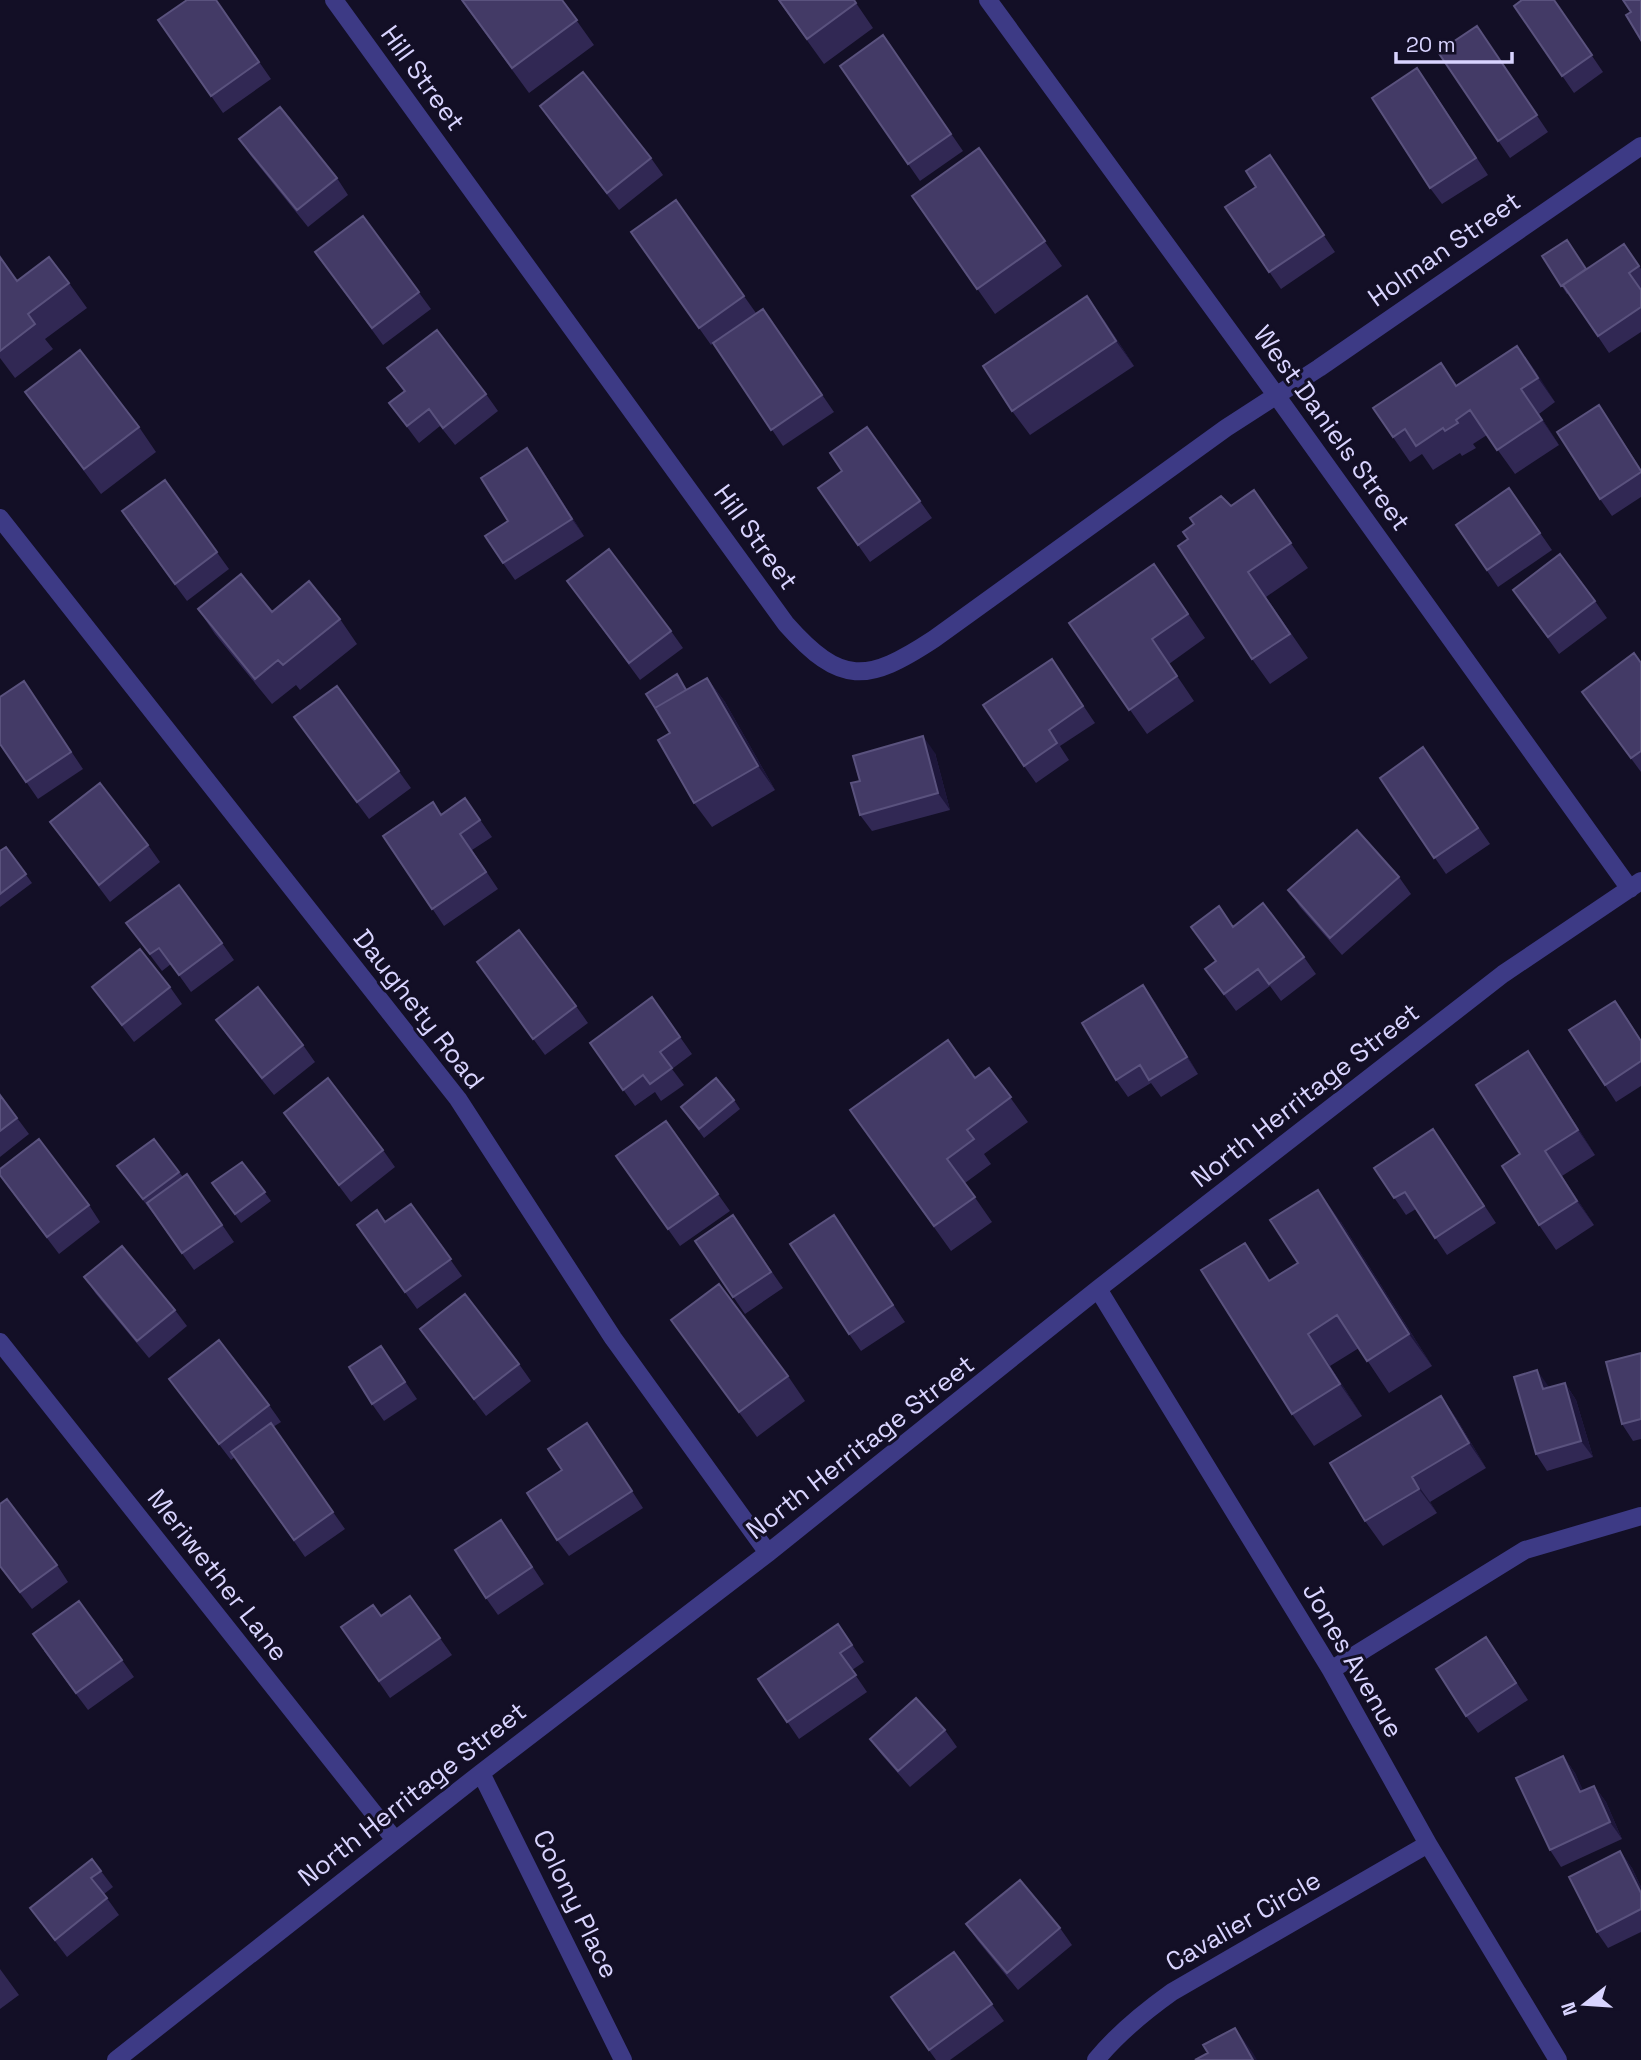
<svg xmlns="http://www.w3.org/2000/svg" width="1641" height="2060" font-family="'Space Grotesk',sans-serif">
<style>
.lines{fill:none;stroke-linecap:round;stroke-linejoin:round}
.minor{stroke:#3d3a85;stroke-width:18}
.wall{fill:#312854}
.shaded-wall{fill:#1d163a}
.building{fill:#433a66;stroke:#5a527e;stroke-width:2}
.labels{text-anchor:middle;stroke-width:6;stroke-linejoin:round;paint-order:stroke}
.street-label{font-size:26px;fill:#d9d4ff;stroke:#130f26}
</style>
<rect width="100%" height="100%" fill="#130f26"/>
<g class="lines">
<path class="minor" d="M334 0 786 624C841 686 867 683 934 639L1226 428 1319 368 1641 146
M988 0 1276 395 1630 889
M0 518 458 1099 613 1338 768 1553
M1098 1289 1331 1670 1428 1844 1558 2060
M0 1342 395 1840
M1331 1670 1525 1550 1641 1516
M481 1773 623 2060
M116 2060 481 1773 768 1553 1098 1289 1503 974 1641 881
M1096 2060C1118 2033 1144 2012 1172 1992L1428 1844"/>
</g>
<path class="wall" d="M216 0 271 79 223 113 158 20Z
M461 0H562L594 45 529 93Z
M778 0H854L873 28 824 64Z
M1554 0 1603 72 1574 93 1514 6Z
M1477 26 1548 132 1510 158 1438 52Z
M883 35 963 151 920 181 840 66Z
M1429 85 1488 175 1442 204 1430 188Z
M540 106 651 158 663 175 619 210 551 122Z
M239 139 337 178 348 195 308 227 251 156Z
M979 148 1062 266 995 314 912 196Z
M1270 155 1335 252 1281 289 1225 207 1256 187Z
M676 200 756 313 724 335 763 309 834 412 783 446 713 343 711 345 631 232Z
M363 216 431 309 383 345 315 252Z
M1624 244 1641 269V332L1609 353 1569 293 1567 294 1542 256 1587 269Z
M0 257 17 281 69 283 87 308 45 339 53 349 15 378 0 358Z
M1104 320 1134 366 1030 435 1012 411Z
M1517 346 1555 402 1539 414 1559 445 1515 474 1487 435 1473 444 1476 448 1462 456 1460 453 1433 470 1422 454 1410 462 1373 408 1441 363 1457 386Z
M387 368 486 394 498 411 455 445 440 426 419 443 389 403 404 392Z
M25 392 139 427 156 452 101 494Z
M1599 405 1641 469V497L1612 516 1600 499Z
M867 427 932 518 870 562 818 488 842 471Z
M539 465 584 536 515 580 503 563 508 521Z
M165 480 229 569 187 601 133 528Z
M1509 488 1552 550 1498 587 1456 525Z
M1254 490 1308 568 1266 597 1308 658 1270 684 1252 659 1188 539 1231 506Z
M1154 564 1205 638 1169 664 1194 701 1147 734 1069 623Z
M567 581 671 631 683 648 640 680Z
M1513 590 1595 601 1607 618 1559 654Z
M198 609 272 612 340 619 357 644 300 690 296 685 272 704 215 634Z
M1052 659 1095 723 1060 746 1069 760 1036 783 1024 766Z
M1641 663V772L1594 708Z
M707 678 725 702 775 790 712 827 694 803 670 733 687 689Z
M24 681 83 769 38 799 0 744Z
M337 686 411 788 369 819 306 734Z
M1423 747 1490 844 1446 874 1380 778Z
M935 753 950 810 872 831 860 815V781Z
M465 798 492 837 472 850 498 889 444 926 383 836 441 814Z
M50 822 148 845 160 862 110 902Z
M6 847 32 883 0 907V851Z
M1399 877 1411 894 1342 955 1300 907 1288 890Z
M126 923 222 943 234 960 191 992 171 964 162 971Z
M1233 927 1304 957 1316 974 1281 1001 1270 986 1236 1011 1205 969 1216 962Z
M477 962 576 1006 588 1023 545 1055Z
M92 987H170L182 1004 134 1042Z
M652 997 692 1054 672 1069 684 1085 661 1101 655 1092 635 1106 590 1043Z
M1155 1002 1198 1074 1161 1097 1151 1083 1128 1097 1116 1080Z
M1627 1018 1641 1040V1086L1616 1102 1605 1085Z
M216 1020 303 1045 315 1062 274 1095 228 1037Z
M989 1068 1028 1122 984 1154 991 1164 965 1183 992 1222 951 1251 850 1110 975 1078Z
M1545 1076 1595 1155 1562 1176 1594 1225 1556 1250 1539 1225 1520 1154Z
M0 1095 29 1134 0 1157Z
M734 1100 740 1109 704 1138 681 1107Z
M284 1113 383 1150 395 1167 351 1202Z
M666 1121 730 1211 680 1246 616 1156Z
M154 1139 183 1177 187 1174 234 1242 194 1270 155 1216 117 1166Z
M1445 1146 1496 1223 1447 1255 1416 1209 1406 1215 1374 1168Z
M242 1162 271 1201 241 1223 212 1183Z
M0 1176 89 1205 100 1222 59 1254Z
M411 1204 462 1276 417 1309 357 1225 385 1222Z
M733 1215 783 1288 745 1314 695 1241Z
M1341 1222 1432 1366 1389 1393 1359 1348 1330 1366 1362 1416 1314 1446 1292 1414 1271 1280 1298 1263Z
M845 1232 905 1322 861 1351 849 1334Z
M84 1277 175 1310 187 1326 149 1358 96 1294Z
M671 1320 788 1376 805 1401 757 1437Z
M420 1329 519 1364 531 1381 486 1416Z
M381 1346 417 1399 384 1421 372 1404Z
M1641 1353V1439L1633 1441 1622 1424Z
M169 1379 269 1405 281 1422 273 1427 345 1529 305 1557 235 1457 231 1460Z
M1565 1383 1576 1400 1593 1457 1547 1471 1536 1454 1549 1387Z
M1441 1396 1458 1421 1486 1468 1430 1502 1437 1513 1383 1546 1365 1521Z
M599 1440 643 1508 569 1556 557 1540 562 1470Z
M0 1504 57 1565 68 1582 32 1609 0 1567Z
M513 1537 544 1584 498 1615 486 1598Z
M410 1596 452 1655 390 1698 341 1627 381 1616Z
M838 1624 864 1662 852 1670 867 1692 799 1739 758 1679Z
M44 1651 122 1660 134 1677 88 1710Z
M1498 1654 1528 1700 1478 1733 1466 1716Z
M945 1730 957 1747 910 1787 882 1755 870 1739Z
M1563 1756 1575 1773 1583 1791 1594 1786 1606 1802 1622 1839 1561 1867 1550 1850Z
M1620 1851 1632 1868 1641 1887V1932L1608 1948 1597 1932Z
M92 1859 113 1887 104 1894 119 1915 67 1957 30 1908Z
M966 1924 1060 1928 1072 1945 1018 1990 978 1941Z
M954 1952 1004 2021 950 2060H936L891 1997Z
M0 1969 19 1995 0 2009Z"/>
<path class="shaded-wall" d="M1087 296 1104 320 1134 366 1116 341Z
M1517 346 1535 370 1555 402 1538 378Z
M1521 389 1539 414 1559 445 1542 420Z
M527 448 539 465 584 536 572 519Z
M707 678 725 702 775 790 758 766Z
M923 736 935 753 950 810 938 793Z
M1143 985 1155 1002 1198 1074 1187 1057Z
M1528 1051 1545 1076 1595 1155 1578 1130Z
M1545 1151 1562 1176 1594 1225 1577 1201Z
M1318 1190 1341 1222 1432 1366 1409 1334Z
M1245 1243 1267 1275 1292 1314 1269 1281Z
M1308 1334 1330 1366 1362 1416 1340 1384Z
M1537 1370 1549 1387 1543 1389Z
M1565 1383 1576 1400 1593 1457 1581 1441Z
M1441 1396 1458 1421 1486 1468 1469 1443Z
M1412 1477 1430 1502 1437 1513 1419 1489Z
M1563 1756 1575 1773 1592 1809 1580 1792Z
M1594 1786 1606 1802 1622 1839 1610 1822Z
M1620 1851 1632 1868 1641 1887V1893Z
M1235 2028 1253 2053 1257 2060H1253Z"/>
<path class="building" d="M187 0H216L259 62 211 96 158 20Z
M462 0H562L577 20 512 68Z
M779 0H854L856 3 807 39Z
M1522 0H1554L1592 55 1562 76 1514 6Z
M1623 0H1641V40L1626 15 1631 12Z
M1477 26 1537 115 1498 141 1438 52Z
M883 35 951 134 908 164 840 66Z
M1417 68 1476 158 1430 188 1372 98Z
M583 72 651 158 607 193 540 106Z
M280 107 337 178 297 210 239 139Z
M979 148 1045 241 977 289 912 196Z
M1270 155 1324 235 1269 272 1225 207 1256 187 1246 171Z
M676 200 744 296 699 328 631 232Z
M363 216 419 292 372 328 315 252Z
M1567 240 1586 269 1561 286 1542 256Z
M1624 244 1639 266 1629 273 1641 290V307L1598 336 1563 285Z
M0 257 17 281 49 257 69 283 28 314 35 324 0 351Z
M1087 296 1116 341 1012 411 983 366Z
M763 309 822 395 771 430 713 343Z
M437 330 486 394 443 428 429 409 407 426 389 403 405 391 387 368Z
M1517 346 1538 378 1521 389 1542 420 1497 450 1470 410 1456 420 1458 423 1445 431 1443 428 1416 446 1405 429 1393 437 1373 408 1441 363 1456 386Z
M80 350 139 427 84 469 25 392Z
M1599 405 1641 471V472L1600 499 1557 432Z
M867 427 920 501 858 545 818 488 842 471 830 453Z
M527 448 572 519 503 563 485 536 508 521 481 478Z
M165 480 217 552 175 584 122 511Z
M1509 488 1540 533 1487 570 1456 525Z
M1254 490 1291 543 1248 572 1290 634 1252 659 1178 546 1188 539 1183 532 1194 524 1190 518 1221 496 1231 506Z
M609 549 671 631 629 663 567 581Z
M1560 554 1595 601 1548 637 1513 590Z
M1154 564 1188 614 1152 639 1177 676 1129 710 1069 623Z
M241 574 272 612 309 581 340 619 283 665 278 660 255 679 198 609Z
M1634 653 1641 663V751L1631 758 1582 692Z
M1052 659 1083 706 1049 730 1057 743 1024 766 983 705Z
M677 674 686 690 655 708 646 694Z
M707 678 758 766 694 803 658 740 670 733 655 708Z
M24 681 71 752 26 782 0 744V697Z
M337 686 399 771 357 802 294 717Z
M923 736 938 793 860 815 851 783 860 781 853 756Z
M1423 747 1478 828 1434 858 1380 778Z
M100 783 148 845 99 885 50 822Z
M465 798 480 820 460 834 486 872 432 909 383 836 433 802 441 815Z
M1357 830 1399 877 1330 938 1288 890Z
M6 847 26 874 0 894V851Z
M179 885 222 943 179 975 159 948 150 954 126 923Z
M1263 903 1304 957 1269 984 1258 969 1224 994 1205 969 1216 961 1191 927 1219 906 1233 927Z
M519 930 576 1006 533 1039 477 962Z
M140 949 170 987 122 1025 92 987Z
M1143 985 1187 1057 1149 1080 1140 1065 1116 1080 1082 1023Z
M258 987 303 1045 262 1078 216 1020Z
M652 997 680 1037 660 1052 672 1068 650 1084 643 1075 623 1090 590 1043Z
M1615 1001 1641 1041V1061L1605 1085 1569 1030Z
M948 1040 975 1078 989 1068 1011 1097 967 1130 974 1139 947 1159 975 1197 934 1226 850 1110Z
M1528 1051 1578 1130 1545 1151 1577 1201 1539 1225 1502 1166 1520 1154 1476 1085Z
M328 1078 383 1150 339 1185 284 1113Z
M716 1078 734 1100 699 1129 681 1107Z
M0 1095 17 1118 0 1131Z
M666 1121 718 1194 668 1229 616 1156Z
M1433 1129 1484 1206 1435 1238 1405 1192 1394 1198 1374 1168Z
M39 1139 89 1205 47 1237 0 1175V1169Z
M154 1139 179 1172 143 1199 117 1166Z
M242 1162 265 1192 235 1214 212 1183Z
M187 1174 222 1225 182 1253 147 1203Z
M1318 1190 1409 1334 1367 1361 1337 1315 1308 1334 1340 1384 1292 1414 1201 1270 1245 1243 1269 1281 1298 1263 1270 1220Z
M411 1204 451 1259 405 1292 357 1225 377 1210 385 1222Z
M733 1215 771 1272 733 1297 695 1241Z
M834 1215 893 1305 849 1334 790 1244Z
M122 1246 175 1310 137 1341 84 1277Z
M719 1284 788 1376 739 1412 671 1320Z
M465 1294 519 1364 474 1399 420 1329Z
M219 1340 269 1405 219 1444 169 1379Z
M381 1346 405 1382 372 1404 349 1367Z
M1641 1353V1419L1622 1424 1606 1362Z
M1537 1370 1543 1389 1565 1383 1581 1441 1536 1454 1514 1377Z
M1441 1396 1469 1443 1412 1477 1419 1489 1365 1521 1330 1463Z
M271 1423 333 1512 294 1540 231 1452Z
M587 1423 632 1491 557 1540 527 1493 562 1470 548 1449Z
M7 1499 57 1565 20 1592 0 1566V1504Z
M501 1520 532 1567 486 1598 455 1550Z
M410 1596 440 1638 379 1681 341 1627 373 1605 381 1616Z
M79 1601 122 1660 76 1693 33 1634Z
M838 1624 852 1645 840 1653 856 1675 787 1722 758 1679Z
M1486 1637 1516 1683 1466 1716 1436 1669Z
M916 1698 945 1730 898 1771 870 1739Z
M1563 1756 1580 1792 1594 1786 1610 1822 1550 1850 1516 1778Z
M1620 1851 1641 1893V1909L1597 1932 1569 1877Z
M92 1859 101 1871 91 1878 107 1898 55 1940 30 1908Z
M1020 1880 1060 1928 1007 1973 966 1924Z
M954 1952 992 2004 929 2050 891 1997Z
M1235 2028 1253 2060H1195L1208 2053 1203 2045Z"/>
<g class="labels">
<g class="street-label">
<text transform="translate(423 78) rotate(54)" y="9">Hill Street</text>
<text transform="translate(1444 249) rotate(-35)" y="9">Holman Street</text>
<text transform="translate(1332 428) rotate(54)" y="9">West Daniels Street</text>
<text transform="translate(756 537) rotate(54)" y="9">Hill Street</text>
<text transform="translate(419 1009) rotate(52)" y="9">Daughety Road</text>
<text transform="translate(1305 1095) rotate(-38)" y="9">North Herritage Street</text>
<text transform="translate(860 1447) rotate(-38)" y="9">North Herritage Street</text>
<text transform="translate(218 1575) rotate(52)" y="9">Meriwether Lane</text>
<text transform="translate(1353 1660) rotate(60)" y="9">Jones Avenue</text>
<text transform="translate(412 1794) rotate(-38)" y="9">North Herritage Street</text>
<text transform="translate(576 1904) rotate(64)" y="9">Colony Place</text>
<text transform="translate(1243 1921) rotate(-30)" y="9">Cavalier Circle</text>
</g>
</g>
<g transform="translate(1585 2004) rotate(253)" stroke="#130f26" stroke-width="5" paint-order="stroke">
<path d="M0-5L12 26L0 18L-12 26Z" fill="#d9d4ff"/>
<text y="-10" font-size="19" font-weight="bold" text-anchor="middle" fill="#d9d4ff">N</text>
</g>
<path d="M1396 52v10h116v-10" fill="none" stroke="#d9d4ff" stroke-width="3.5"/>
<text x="1406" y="52" font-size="21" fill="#d9d4ff" stroke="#130f26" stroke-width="5" paint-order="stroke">20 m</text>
</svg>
